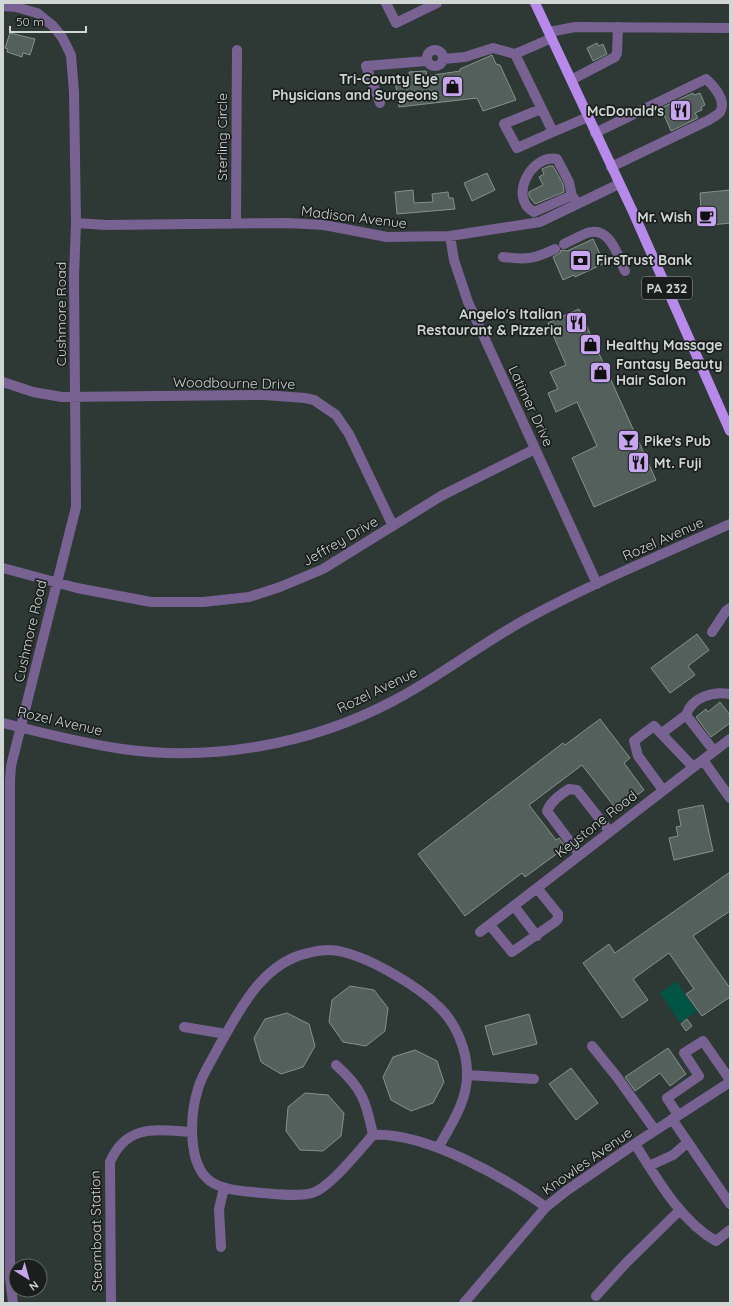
<svg xmlns="http://www.w3.org/2000/svg" width="733" height="1306" font-family="Quicksand,sans-serif">
<style>
.green{fill:#015443}
.building{fill:#54605c;stroke:#85918d}
.lines{fill:none;stroke-linecap:round;stroke-linejoin:round}
.minor{stroke:#776291;stroke-width:10}
.major{stroke:#b789eb;stroke-width:10}
.labels{text-anchor:middle;stroke-width:3.5;stroke-linejoin:round;paint-order:stroke}
.shield{fill:#1a1f1e;stroke:#999f9d;stroke-width:1}
.shield-label{font-size:13px;font-weight:bold;fill:#cfd6d3}
.poi-label{font-size:14px;font-weight:bold;fill:#cfd6d3;stroke:#1a1f1e;text-anchor:start}
.street-label{font-size:14px;fill:#cfd6d3;stroke:#1a1f1e}
</style>
<rect width="100%" height="100%" fill="#2e3936"/>
<path class="green" d="M676 981 697 1011 680 1023 660 993Z"/>
<path class="building" d="M10 33 35 39 30 55 23 53 22 57 7 52 8 49 5 48Z
M597 43 599 46 603 44 607 54 593 61 587 48Z
M492 55 496 64 500 65 516 100 483 111 477 98 399 107 395 80 410 78 409 72 426 71 427 76 460 71V69Z
M693 93 694 95 700 93 705 105 701 107 702 110 695 113 698 118 671 131 661 108Z
M549 166H553L563 184 564 192 535 204 529 196V192L543 185 539 177 544 174 542 169Z
M487 173 495 190 472 201 464 183Z
M413 190 414 203 433 202 432 194 448 192 449 198H453L455 209 397 214 395 192Z
M730 190V223L702 226 700 193Z
M593 239 600 254H602L607 262 575 277 574 275 563 280 553 257 560 253 561 250 567 251Z
M579 309 656 480 594 507 572 458 597 446 577 402 556 412 548 393 558 389 550 372 566 365 548 323Z
M697 634 709 650 688 666 695 675 670 693 651 668Z
M720 702 730 715V723L711 737 696 717 706 709 708 712Z
M600 719 630 758 624 763 644 790 617 810 582 765 529 805 556 840 559 838 566 847 525 877 522 873 465 916 418 854 563 743 565 745Z
M703 805 713 851 674 860 669 838 678 836 676 827 681 826 678 810Z
M730 872V911L693 936 730 988V997L702 1016 686 994 694 989 669 953 633 979 648 1000 622 1018 583 963 609 944 615 953Z
M350 986 374 990 388 1008 385 1031 366 1046 343 1042 329 1022 332 1000Z
M287 1013 309 1024 315 1046 303 1067 281 1074 261 1062 254 1038 265 1019Z
M529 1014 537 1044 493 1055 485 1026Z
M687 1019 692 1026 686 1031 681 1024Z
M668 1048 686 1074 670 1086 660 1073 635 1091 625 1077Z
M415 1050 437 1061 444 1082 433 1103 411 1111 391 1100 383 1077 393 1057Z
M571 1068 598 1103 576 1120 549 1084Z
M305 1093 328 1095 344 1113 341 1136 323 1151 300 1150 286 1131 288 1107Z"/>
<g class="lines">
<path class="minor" d="M386 3 396 23 437 3
M3 6 16 7 37 13 53 26 62 37 71 55 74 92 76 223 74 277 76 507 11 766 10 780V1279L13 1303
M549 32 575 27 730 28
M427 58a8 8 0 1 1 16 0a8 8 0 1 1-16 0Z
M515 54 553 132 517 148 504 124 541 109
M443 59 465 57 493 48 515 54 552 38
M571 80 615 57 617 53 618 27
M380 103 366 66 426 61
M553 132 588 117
M595 133 706 79C714 86 727 101 720 112 718 115 712 118 709 120L611 167
M572 197 569 182 557 159C531 154 508 198 534 212L568 197 574 198 577 204
M76 223 106 225 287 223 324 225 387 237 450 236 540 222 619 184
M236 223 237 50
M450 236 454 260 468 302 597 584
M564 244C572 240 580 236 587 233 610 225 618 256 625 271
M503 257C526 260 534 259 555 249
M3 382 33 392 62 397 264 395 305 398 314 400 336 415 349 434 393 526
M3 568 77 588 151 602H203L249 597 280 587 323 569 441 496 535 449
M712 632 726 611 730 608
M3 723C42 733 82 743 122 749 213 762 312 744 393 701 441 676 483 642 530 617 595 582 663 554 730 524
M662 733 686 715
M714 751 686 715C692 697 713 691 730 694
M703 760 730 798
M663 790 638 756 634 741 654 726 693 767
M580 855 547 811C551 801 560 795 569 789L577 790 610 832
M514 906 537 936
M490 925 512 952 555 922 558 919V914L537 888
M480 932 730 739
M184 1027 226 1034
M592 1046 617 1077 655 1130
M336 1065C362 1088 366 1101 373 1135
M467 1075 534 1079
M678 1115 667 1098 699 1076 684 1053 703 1041 730 1080
M672 1119 730 1204
M635 1144C656 1177 681 1222 716 1241L730 1230
M438 1148C451 1125 468 1100 467 1073 467 1050 456 1023 439 1007 418 986 372 959 343 952 332 949 319 950 308 953 262 963 239 1011 218 1048 211 1062 202 1074 198 1089 190 1114 187 1164 210 1181 224 1191 245 1191 262 1193 277 1194 297 1197 312 1193 330 1188 360 1149 373 1135 425 1132 504 1177 546 1207
M649 1166 673 1155 688 1142
M221 1247 219 1209 224 1188
M596 1296 626 1263 680 1210
M111 1303 110 1162C127 1123 157 1130 192 1132
M464 1303 546 1207 566 1191 642 1139 730 1082"/>
<path class="major" d="M535 3 633 212 730 431"/>
</g>
<defs>
<symbol id="shop-square" viewBox="-11 -11 22 22"><rect x="-9" y="-9" width="18" height="18" rx="4" fill="#c7a6ef" stroke="#1a1f1e"/><path d="M-5-2.5h2.3a2.7 3.5 0 0 1 5.4 0H5L5.5 6h-11ZM-1.5-2.5h3a1.5 2.3 0 0 0-3 0Z" fill="#111"/></symbol>
<symbol id="restaurant-square" viewBox="-11 -11 22 22"><rect x="-9" y="-9" width="18" height="18" rx="4" fill="#c7a6ef" stroke="#1a1f1e"/><path d="M-5-6h1v4h1v-4h1v4h1v-4h1v5L-1.5 .5V6h-2V.5L-5-1ZM5-6V6H3V1.5H1.5Q1.5-4 5-6Z" fill="#111"/></symbol>
<symbol id="cafe-square" viewBox="-11 -11 22 22"><rect x="-9" y="-9" width="18" height="18" rx="4" fill="#c7a6ef" stroke="#1a1f1e"/><path d="M-5.5-4.5H6V0H3Q3 3.5 0 3.5H-2.5Q-5.5 3.5-5.5 0ZM3-3.2v2h1.7v-2ZM-6 4.5H4V6H-6Z" fill="#111"/></symbol>
<symbol id="bank-square" viewBox="-11 -11 22 22"><rect x="-9" y="-9" width="18" height="18" rx="4" fill="#c7a6ef" stroke="#1a1f1e"/><path d="M-6-4H6V4H-6ZM0-2.3a2.3 2.3 0 1 0 0 4.6a2.3 2.3 0 1 0 0-4.6Z" fill="#111"/></symbol>
<symbol id="bar-square" viewBox="-11 -11 22 22"><rect x="-9" y="-9" width="18" height="18" rx="4" fill="#c7a6ef" stroke="#1a1f1e"/><path d="M-6-5H6L.8 .8V4.5H3.5V6h-7V4.5H-.8V.8Z" fill="#111"/></symbol>
</defs>
<g fill-rule="evenodd">
<use href="#shop-square" x="440" y="74" width="25" height="25"/>
<use href="#restaurant-square" x="668" y="98" width="25" height="25"/>
<use href="#cafe-square" x="694" y="204" width="25" height="25"/>
<use href="#bank-square" x="568" y="248" width="25" height="25"/>
<use href="#restaurant-square" x="564" y="310" width="25" height="25"/>
<use href="#shop-square" x="578" y="332" width="25" height="25"/>
<use href="#shop-square" x="588" y="360" width="25" height="25"/>
<use href="#bar-square" x="616" y="428" width="25" height="25"/>
<use href="#restaurant-square" x="626" y="450" width="25" height="25"/>
</g>
<g class="labels">
<rect class="shield" x="642" y="277" width="50" height="22" rx="3"/>
<g class="shield-label">
<text x="667" y="293">PA 232</text>
</g>
<g class="poi-label">
<text x="438" y="84" text-anchor="end">Tri-County Eye<tspan x="438" dy="16">Physicians and Surgeons</tspan></text>
<text x="664" y="116" text-anchor="end">McDonald's</text>
<text x="692" y="222" text-anchor="end">Mr. Wish</text>
<text x="596" y="265">FirsTrust Bank</text>
<text x="562" y="319" text-anchor="end">Angelo's Italian<tspan x="562" dy="16">Restaurant &amp; Pizzeria</tspan></text>
<text x="606" y="350">Healthy Massage</text>
<text x="616" y="369">Fantasy Beauty<tspan x="616" dy="16">Hair Salon</tspan></text>
<text x="644" y="446">Pike's Pub</text>
<text x="654" y="468">Mt. Fuji</text>
</g>
<g class="street-label">
<text transform="translate(222 137) rotate(-90)" y="5">Sterling Circle</text>
<text transform="translate(354 217) rotate(7)" y="5">Madison Avenue</text>
<text transform="translate(61 314) rotate(-90)" y="5">Cushmore Road</text>
<text transform="translate(234 383) rotate(1)" y="5">Woodbourne Drive</text>
<text transform="translate(531 406) rotate(65)" y="5">Latimer Drive</text>
<text transform="translate(663 539) rotate(-24)" y="5">Rozel Avenue</text>
<text transform="translate(340 541) rotate(-30)" y="5">Jeffrey Drive</text>
<text transform="translate(30 631) rotate(-77)" y="5">Cushmore Road</text>
<text transform="translate(377 690) rotate(-26)" y="5">Rozel Avenue</text>
<text transform="translate(60 721) rotate(13)" y="5">Rozel Avenue</text>
<text transform="translate(596 824) rotate(-38)" y="5">Keystone Road</text>
<text transform="translate(587 1161) rotate(-35)" y="5">Knowles Avenue</text>
<text transform="translate(96 1231) rotate(-91)" y="5">Steamboat Station</text>
</g>
</g>
<rect width="733" height="1306" fill="none" stroke="#cfd6d3" stroke-width="8"/>
<g transform="translate(28 1278) rotate(143)"><circle r="19" fill="#1a1f1e" stroke="#626866"/>
<path d="M0-3L7 15L0 10L-7 15Z" fill="#c7a6ef"/>
<text y="-6" font-size="11" font-weight="bold" text-anchor="middle" fill="#cfd6d3">N</text>
</g>
<path d="M10 26v6h76v-6" fill="none" stroke="#cfd6d3" stroke-width="2"/>
<text x="16" y="26" font-size="12" fill="#cfd6d3" stroke="#1a1f1e" stroke-width="3" paint-order="stroke">50 m</text>
</svg>
